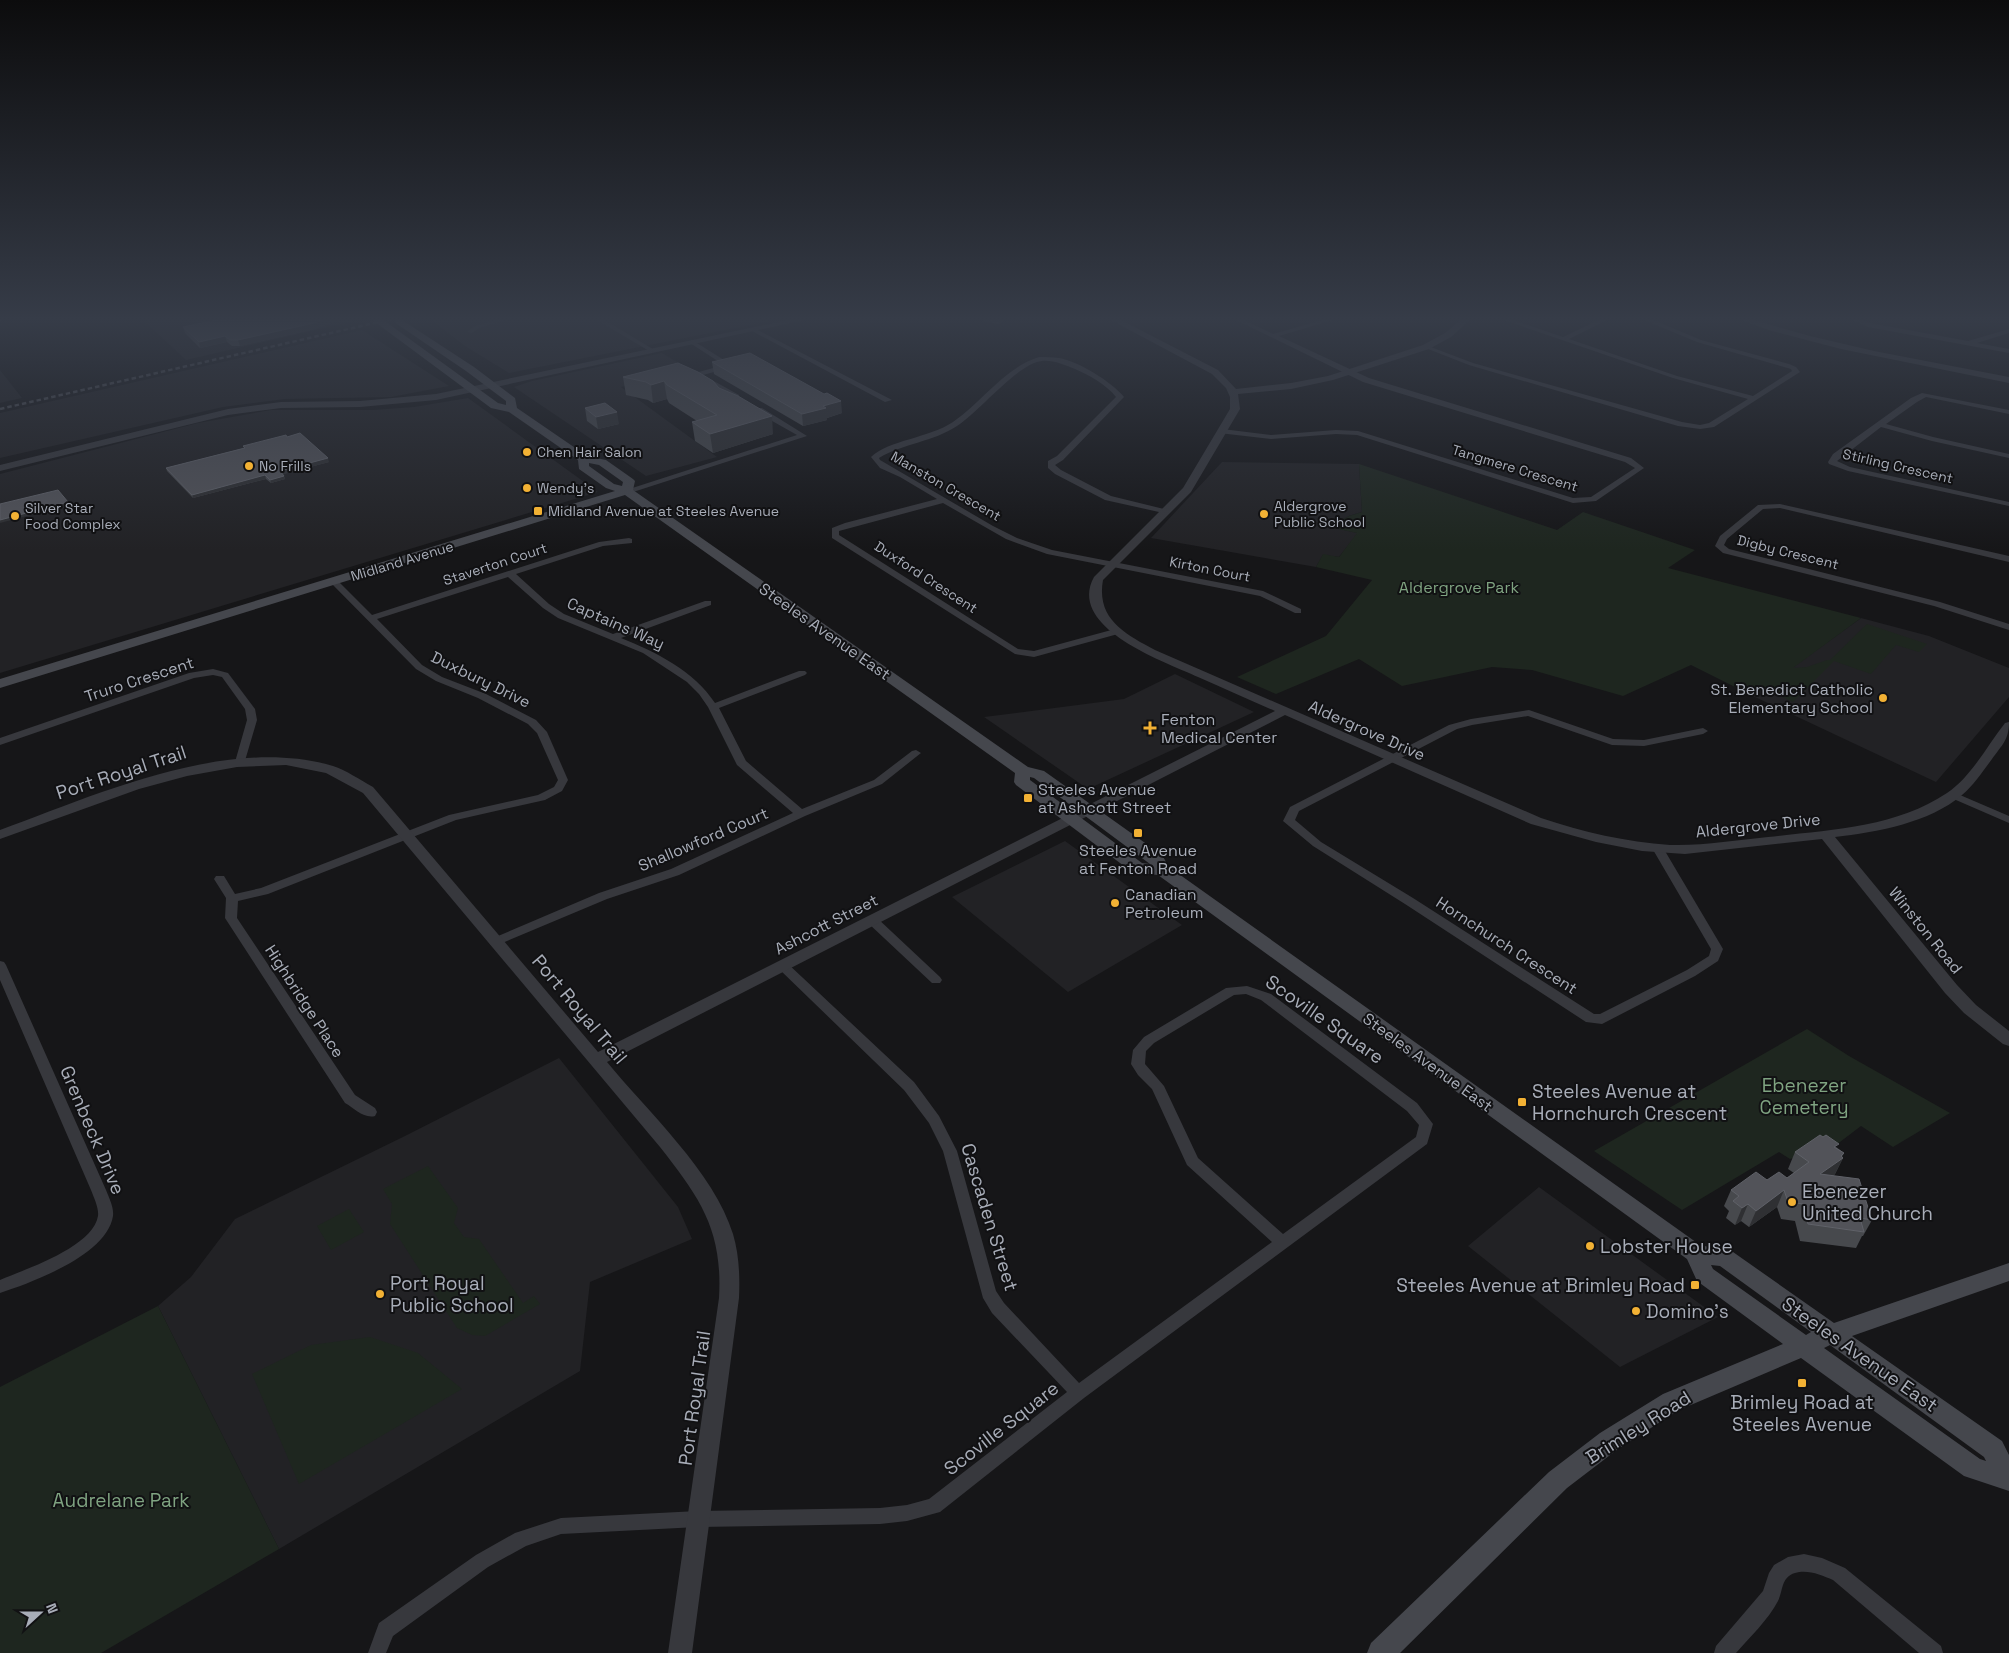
<svg xmlns="http://www.w3.org/2000/svg" width="2009" height="1653" font-family="'Space Grotesk',sans-serif">
<style>
.built{fill:#222225}
.green{fill:#1e261f}
.lines{fill:none;stroke-linecap:round;stroke-linejoin:round}
.minor{fill:#37383d;fill-rule:evenodd}
.tertiary{fill:#37383d;fill-rule:evenodd}
.secondary{fill:#45474d;fill-rule:evenodd}
.rail{stroke:#4a4c52;stroke-width:2.5;stroke-dasharray:4.5 3;stroke-linecap:butt}
.wall{fill:#47494d}
.shaded-wall{fill:#2f3033}
.building{fill:#525359;stroke:#5f6168}
.poi-dot{fill:#f2b134;stroke:#111113;stroke-width:2}
.labels{text-anchor:middle;stroke-width:4;stroke-linejoin:round;paint-order:stroke}
.far-poi-label{font-size:14px;fill:#a8adb8;stroke:#111113;text-anchor:start}
.far-street-label{font-size:14px;fill:#a8adb8;stroke:#111113}
.park-label{font-size:16px;fill:#7fa381;stroke:#111113}
.street-label{font-size:16px;fill:#a8adb8;stroke:#111113}
.poi-label{font-size:16px;fill:#a8adb8;stroke:#111113;text-anchor:start}
.near-street-label{font-size:19px;fill:#a8adb8;stroke:#111113}
.near-park-label{font-size:19px;fill:#7fa381;stroke:#111113}
.near-poi-label{font-size:19px;fill:#a8adb8;stroke:#111113;text-anchor:start}
</style>
<rect width="100%" height="100%" fill="#161618"/>
<path class="built" d="M142 319H352L354 321 186 360Z
M430 319H766L770 321 509 373 465 346Z
M362 330 449 386 391 397 285 399 223 407 0 458V413Z
M662 353 692 371 621 387 717 457 646 476 514 387 532 381Z
M0 370 22 398 0 403Z
M468 398 598 492 0 673V474L198 423 271 410H373L414 407Z
M1222 462 1359 464 1362 512 1349 516 1330 527 1358 533 1339 557 1323 555 1316 567 1151 538Z
M1861 618 1929 636 2009 668V697L1936 782 1753 696Z
M1175 674 1254 712 1088 789 984 717 1124 699Z
M1065 841 1182 925 1068 992 952 897Z
M559 1058 678 1207 692 1239 590 1282 580 1371 279 1549 158 1306 191 1277 235 1219 405 1136Z
M1539 1187 1718 1317 1620 1367 1468 1246Z"/>
<path class="green" d="M1359 464 1557 530 1583 512 1695 550 1668 568 1861 618 1793 668 1807 667 1827 660H1830L1867 624 1927 644 1919 652 1896 645 1871 674 1834 661 1793 702 1766 689 1767 686 1753 696 1691 665 1623 696 1532 670 1492 667 1402 686 1359 659 1276 694 1237 677 1326 636 1372 580 1316 567 1323 554 1339 557 1357 533 1329 527 1349 516 1362 512Z
M1807 1029 1849 1056 1950 1113 1893 1147 1861 1126 1836 1145 1790 1159 1779 1152 1682 1210 1594 1151Z
M428 1166 458 1208 454 1223 464 1237 479 1239 523 1303 534 1296 540 1304 485 1336 472 1335 457 1328 390 1224 392 1204 383 1189Z
M349 1209 364 1232 331 1250 317 1226Z
M158 1306 279 1549 101 1653H0V1387Z
M370 1337 418 1353 462 1389 299 1484 252 1374 311 1345Z"/>
<g class="lines">
<path class="minor" d="M0 319H4L0 322Z
M499 319H509L479 328 472 333 467 332 475 326Z
M595 319H603L656 351 651 352Z
M1234 319H1242L1273 334 1326 319H1336L1279 336 1369 378 1631 458 1644 468 1596 501 1573 503 1357 435 1336 434 1271 439 1219 433 1218 431 1222 429 1271 435 1336 430 1358 431 1573 498 1591 497 1635 468 1625 462 1363 382Z
M1501 319H1510L1563 337 1601 319H1609L1569 339 1677 376 1753 396 1792 371 1791 369 1697 342 1642 319H1651L1701 340 1789 364 1796 367 1800 372 1714 427 1700 429 1678 426 1469 365 1423 347 1428 346 1473 363 1682 422 1700 425 1709 423 1748 399 1673 378Z
M1850 319H1859L1870 323 1968 341 2009 329V333L1977 343 2009 349V353L1868 327Z
M752 329H756L892 400 885 402 752 331Z
M692 340 732 365V367L703 375 739 395V399H733L695 375V373L724 365 690 343 689 342Z
M1039 357C1046 357 1053 357 1059 358 1078 361 1112 382 1124 397L1063 460 1055 465 1061 470 1111 496 1168 510V514L1105 500 1055 474 1048 468V461L1057 456 1116 397C1107 385 1089 375 1075 369 1064 365 1054 360 1042 361 1018 363 979 412 957 426 933 442 904 443 879 458L880 460 993 526 1017 538 1052 550 1263 591 1301 609V613H1295L1260 596 1047 554 1006 539 943 503 839 531V535L1018 649 1034 651 1115 629 1120 632 1118 634 1034 657 1015 654 832 538V528L845 523 937 499 900 477 880 468 871 457C889 440 929 438 953 422 982 402 1004 368 1039 357Z
M1922 393 2009 410V414L1926 397 1917 402 1886 424 1933 437 2009 454V458L1932 441 1881 427 1837 461 1850 467 2009 502V506L1848 471 1829 464 1828 462 1833 454 1911 398Z
M756 408H762L807 436 630 493 623 491 797 435 756 412Z
M1780 504 2009 556V562L1780 508 1763 509 1727 539 1724 545 1729 549 1940 602 2009 624V630L1934 606 1723 553 1715 546 1720 536 1758 505Z
M629 538 632 539V543L603 546 516 574 549 604 564 614 613 634 705 601H711V605L621 638C656 652 694 671 715 703L799 671H805L807 673 805 675 719 708 746 761 802 809 874 780 912 751 916 750 921 753 882 784 805 816 679 875 607 899 495 946 491 945 489 942 491 939 599 893 671 869 793 813 737 765 708 707 699 694 687 682 643 653 558 618 543 608 508 577 377 619 422 665 442 677 486 694 536 720 547 732 568 780 562 791 545 800 456 820 268 894 238 901 237 918 355 1095 375 1108 377 1112 375 1116C364 1119 354 1108 345 1103L225 918 226 898 214 879 216 876H224L235 894 261 888 449 815 538 795 554 787 558 780 537 733 528 724 478 698 436 681 416 669 330 582 331 580H337L372 615 599 542Z
M213 669 228 673 255 709 257 720 244 764H236L235 762 247 720 245 709 222 677 213 675 194 678 0 745V738L189 673Z
M1529 710 1613 739 1644 740 1703 728 1708 731 1703 734 1644 746 1612 745 1528 716 1472 725 1457 729 1299 811 1295 820 1321 842 1413 898 1594 1014H1600L1687 970 1709 956 1711 949 1652 848 1654 846H1662L1723 949 1718 961 1695 976 1602 1024 1586 1022 1405 904 1313 846 1283 821 1290 807 1449 725 1471 719Z
M1953 792 2009 816V823L1949 797 1948 795Z
M872 916 876 917 940 977 942 980 940 983H932L868 923 866 920Z
M0 961 4 962 6 965 106 1190C109 1198 114 1207 113 1216 107 1255 33 1282 0 1293V1280C26 1269 93 1247 98 1216 99 1208 94 1198 91 1190L0 980Z
M783 962 787 963 914 1082 939 1116 957 1151 996 1291 1004 1303 1079 1383 1272 1242 1187 1165 1152 1089 1138 1075 1131 1064 1133 1050 1144 1037 1226 988 1247 986 1271 994 1417 1103 1433 1124 1427 1144 1084 1398 940 1512 907 1521 880 1524 698 1527 561 1534 526 1546 488 1567 393 1636 386 1653H368L379 1623 476 1555 515 1533 561 1518 698 1511 880 1508 907 1505 929 1499 1067 1392 992 1313 983 1298 943 1151 929 1123 904 1090 779 969 777 966 779 963ZM1246 994 1261 1000 1407 1111 1419 1125 1416 1137 1283 1234 1198 1158 1164 1086 1145 1064 1146 1051 1154 1043 1234 995Z
M1804 1554 1822 1558 1845 1568 1941 1646 1943 1653H1919L1833 1580C1822 1575 1807 1569 1795 1573 1781 1577 1783 1591 1778 1601 1768 1620 1750 1637 1736 1653H1714L1716 1646 1763 1591 1769 1573 1774 1565 1788 1557Z"/>
<path class="tertiary" d="M793 319H809L436 400 360 407 281 408 228 415 0 471V465L228 409 281 402 360 401 436 394Z
M1109 319H1119L1218 370 1236 389 1291 383 1328 376 1423 345 1445 333 1462 319H1471L1451 337 1429 349 1333 380 1291 389 1238 394 1240 409 1191 492 1103 580C1096 619 1125 634 1155 650L1541 818C1583 832 1626 842 1670 845 1703 846 1736 840 1768 837 1828 830 1895 828 1947 793 1971 777 1987 746 2005 723L2009 722C2009 740 2002 745 1992 759 1983 771 1974 785 1962 795 1929 823 1877 832 1835 837L1957 985 1976 1005 2009 1031V1046L2003 1044 1964 1013 1945 993 1822 839 1685 854 1642 851 1596 842 1531 824 1285 715 607 1062C647 1111 714 1172 733 1234 739 1254 740 1276 739 1298L692 1653H668L719 1298C723 1230 700 1198 660 1147L363 793 326 773 286 765 237 767 187 776 139 789 0 839V830C98 794 228 735 333 766 346 770 360 780 373 787L598 1052 1275 711C1249 700 1223 688 1198 677 1165 662 1066 628 1094 577L1183 488 1230 409V397L1226 388 1212 374Z
M1738 319H1750L1810 336 1874 351 2009 377V383L1841 349 1772 331Z"/>
<path class="secondary" d="M371 319H382L498 403 506 405V401L466 371 394 322 396 320H402L474 367 515 398 517 408 587 456 606 460 633 479 635 481 633 490 1028 767 1044 771 1162 855 1169 867 1700 1245 1733 1252 1834 1323 2009 1263V1281L1852 1336 2002 1441 2009 1455V1491L1964 1476 1801 1358 1679 1410 1618 1449 1567 1488 1400 1653H1367L1371 1643 1549 1472 1600 1433 1663 1394 1783 1344 1697 1281 1687 1259 1158 875 1132 872 1016 785 1014 782 1015 773 625 495 0 688V679L615 491 606 488 579 469 578 460 509 412 491 408ZM589 463 599 465 623 482 622 486 614 484 589 466ZM1030 777 1034 778 1150 864 1142 863 1030 780ZM1711 1265 1720 1266 1811 1332 1806 1335 1713 1269ZM1830 1345 1984 1457 1986 1461 1980 1459 1824 1348Z"/>
<path class="rail" d="M0 409 392 319"/>
</g>
<path class="wall" d="M237 319H337V321L315 329 240 346H232L227 342 200 348 185 333 183 327Z
M981 319H1006L999 324 986 322Z
M712 362 842 413 827 418V420L803 426 714 374Z
M623 377 719 388 773 434 713 453 695 441 692 422 697 421 669 403 667 399 653 403 648 400 626 395Z
M585 408 619 424 598 429 587 421Z
M287 437 329 462 283 474 285 479 271 483 266 479 193 498 167 471 166 468 244 448 243 446Z
M1823 1137 1844 1153 1842 1157 1843 1158 1835 1174 1833 1176 1872 1220 1863 1236H1862L1856 1248 1800 1241 1795 1221 1781 1219 1777 1207 1749 1227 1741 1221 1735 1225 1726 1218 1729 1211 1724 1206 1731 1190 1767 1180 1787 1178 1794 1173 1788 1169 1795 1152Z"/>
<path class="shaded-wall" d="M325 319H337V321L315 329 240 346 238 340Z
M999 319H1006L999 324Z
M225 336 227 342 200 348 199 342Z
M664 381 667 399 653 403 651 385Z
M841 401 842 413 827 418V420L803 426 802 414 823 406Z
M617 412 619 424 598 429 596 417Z
M772 416 773 434 713 453 710 434Z
M328 458 329 462 281 475 280 471Z
M265 475 266 479 193 498 192 495Z
M284 476 285 479 271 483 270 480Z
M68 502 69 505 0 523V520Z
M1844 1153 1841 1159 1843 1158 1835 1174 1813 1191 1820 1174Z
M1784 1190 1777 1207 1749 1227 1756 1211Z
M1748 1204 1741 1221 1735 1225 1742 1208Z"/>
<path class="building" d="M221 319 228 321 237 319H325L314 323 238 340H230L225 336 199 342 183 327Z
M750 353 824 394 827 393 841 401 823 406 826 408 802 414 712 362Z
M678 363 698 372 713 381 719 388 738 396 772 416 710 434 692 422 717 415 667 385 664 381 651 385 646 382 623 377Z
M605 403 617 412 596 417 585 408Z
M300 433 328 458 280 471 284 476 270 480 265 475 192 495 166 468 245 448 243 446 286 435 287 437Z
M58 490 68 502 0 520V504Z
M1820 1135 1823 1137 1826 1135 1839 1144 1834 1147 1844 1153 1841 1156 1843 1158 1820 1174 1859 1179 1872 1220 1860 1218 1864 1232 1808 1224 1803 1204 1788 1202 1784 1190 1756 1211 1748 1204 1742 1208 1733 1201 1739 1196 1731 1190 1756 1172 1767 1180 1779 1172 1787 1178 1809 1162 1795 1152Z"/>
<linearGradient id="sky" x2="0" y2="1"><stop stop-color="#0c0c0d"/><stop offset="0.58" stop-color="#363c48"/><stop offset="1" stop-color="#363c48" stop-opacity="0"/></linearGradient>
<rect width="2009" height="550" fill="url(#sky)"/>
<g class="poi-dot">
<circle cx="527" cy="452" r="5"/>
<circle cx="249" cy="466" r="5"/>
<circle cx="527" cy="488" r="5"/>
<rect x="533" y="506" width="10" height="10" rx="2.5"/>
<circle cx="1264" cy="514" r="5"/>
<circle cx="15" cy="516" r="5"/>
<circle cx="1883" cy="698" r="5"/>
<path d="M1147.5 720.5h5v5h5v5h-5v5h-5v-5h-5v-5h5z"/>
<rect x="1023" y="793" width="10" height="10" rx="2.5"/>
<rect x="1133" y="828" width="10" height="10" rx="2.5"/>
<circle cx="1115" cy="903" r="5"/>
<rect x="1517" y="1097" width="10" height="10" rx="2.5"/>
<circle cx="1792" cy="1202" r="5"/>
<circle cx="1590" cy="1246" r="5"/>
<rect x="1690" y="1280" width="10" height="10" rx="2.5"/>
<circle cx="380" cy="1294" r="5"/>
<circle cx="1636" cy="1311" r="5"/>
<rect x="1797" y="1378" width="10" height="10" rx="2.5"/>
</g>
<g class="labels">
<g class="far-poi-label">
<text x="537" y="457">Chen Hair Salon</text>
<text x="259" y="471">No Frills</text>
<text x="537" y="493">Wendy's</text>
<text x="1274" y="511">Aldergrove<tspan x="1274" dy="16">Public School</tspan></text>
<text x="25" y="513">Silver Star<tspan x="25" dy="16">Food Complex</tspan></text>
<text x="548" y="516">Midland Avenue at Steeles Avenue</text>
</g>
<g class="far-street-label">
<text transform="translate(1898 466) rotate(13)" y="5">Stirling Crescent</text>
<text transform="translate(1515 468) rotate(17)" y="5">Tangmere Crescent</text>
<text transform="translate(946 486) rotate(30)" y="5">Manston Crescent</text>
<text transform="translate(1788 552) rotate(14)" y="5">Digby Crescent</text>
<text transform="translate(402 561) rotate(-17)" y="5">Midland Avenue</text>
<text transform="translate(495 564) rotate(-18)" y="5">Staverton Court</text>
<text transform="translate(1210 569) rotate(11)" y="5">Kirton Court</text>
<text transform="translate(926 577) rotate(33)" y="5">Duxford Crescent</text>
</g>
<g class="park-label">
<text x="1459" y="593">Aldergrove Park</text>
</g>
<g class="street-label">
<text transform="translate(616 623) rotate(24)" y="6">Captains Way</text>
<text transform="translate(825 631) rotate(35)" y="6">Steeles Avenue East</text>
<text transform="translate(139 679) rotate(-18)" y="6">Truro Crescent</text>
<text transform="translate(481 679) rotate(26)" y="6">Duxbury Drive</text>
<text transform="translate(1367 730) rotate(24)" y="6">Aldergrove Drive</text>
<text transform="translate(1758 825) rotate(-6)" y="6">Aldergrove Drive</text>
<text transform="translate(703 839) rotate(-23)" y="6">Shallowford Court</text>
<text transform="translate(826 924) rotate(-27)" y="6">Ashcott Street</text>
<text transform="translate(1926 930) rotate(51)" y="6">Winston Road</text>
<text transform="translate(1507 945) rotate(33)" y="6">Hornchurch Crescent</text>
<text transform="translate(305 1001) rotate(57)" y="6">Highbridge Place</text>
<text transform="translate(1428 1062) rotate(36)" y="6">Steeles Avenue East</text>
</g>
<g class="poi-label">
<text x="1873" y="695" text-anchor="end">St. Benedict Catholic<tspan x="1873" dy="18">Elementary School</tspan></text>
<text x="1161" y="725">Fenton<tspan x="1161" dy="18">Medical Center</tspan></text>
<text x="1038" y="795">Steeles Avenue<tspan x="1038" dy="18">at Ashcott Street</tspan></text>
<text x="1138" y="856" text-anchor="middle">Steeles Avenue<tspan x="1138" dy="18">at Fenton Road</tspan></text>
<text x="1125" y="900">Canadian<tspan x="1125" dy="18">Petroleum</tspan></text>
</g>
<g class="near-street-label">
<text transform="translate(121 772) rotate(-18)" y="7">Port Royal Trail</text>
<text transform="translate(580 1009) rotate(50)" y="7">Port Royal Trail</text>
<text transform="translate(1325 1019) rotate(35)" y="7">Scoville Square</text>
<text transform="translate(93 1130) rotate(67)" y="7">Grenbeck Drive</text>
<text transform="translate(990 1217) rotate(73)" y="7">Cascaden Street</text>
<text transform="translate(1860 1354) rotate(35)" y="7">Steeles Avenue East</text>
<text transform="translate(694 1398) rotate(-82)" y="7">Port Royal Trail</text>
<text transform="translate(1638 1427) rotate(-32)" y="7">Brimley Road</text>
<text transform="translate(1001 1428) rotate(-38)" y="7">Scoville Square</text>
</g>
<g class="near-park-label">
<text x="1804" y="1092">Ebenezer<tspan x="1804" dy="22">Cemetery</tspan></text>
<text x="121" y="1507">Audrelane Park</text>
</g>
<g class="near-poi-label">
<text x="1532" y="1098">Steeles Avenue at<tspan x="1532" dy="22">Hornchurch Crescent</tspan></text>
<text x="1802" y="1198">Ebenezer<tspan x="1802" dy="22">United Church</tspan></text>
<text x="1600" y="1253">Lobster House</text>
<text x="390" y="1290">Port Royal<tspan x="390" dy="22">Public School</tspan></text>
<text x="1685" y="1292" text-anchor="end">Steeles Avenue at Brimley Road</text>
<text x="1646" y="1318">Domino's</text>
<text x="1802" y="1409" text-anchor="middle">Brimley Road at<tspan x="1802" dy="22">Steeles Avenue</tspan></text>
</g>
</g>
<g transform="translate(40 1613) rotate(69)" stroke="#111113" stroke-width="4" paint-order="stroke">
<path d="M0-4L9 19L0 12L-9 19Z" fill="#a8adb8"/>
<text y="-8" font-size="14" font-weight="bold" text-anchor="middle" fill="#a8adb8">N</text>
</g>
</svg>
